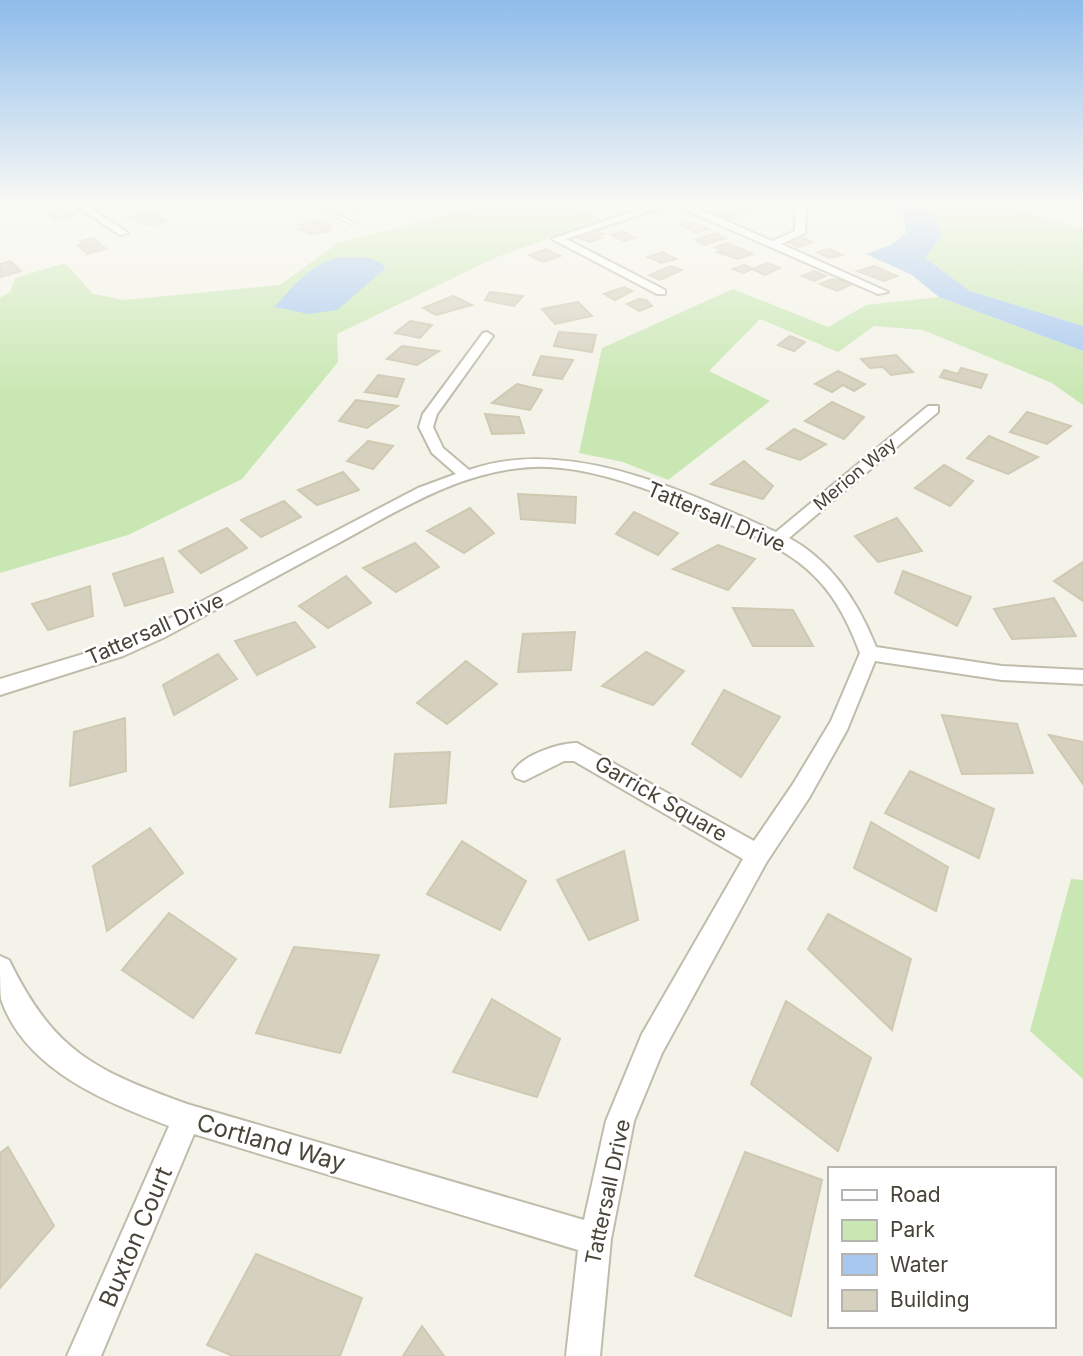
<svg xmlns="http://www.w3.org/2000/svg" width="1083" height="1356" font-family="Inter,sans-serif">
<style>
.green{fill:#c9e7b3}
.water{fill:#a8c8ef}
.building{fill:#d6d0bf;stroke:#d0c9b2;stroke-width:2}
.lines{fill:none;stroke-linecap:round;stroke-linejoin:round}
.service-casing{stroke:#c0bcac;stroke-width:3}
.minor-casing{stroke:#c0bcac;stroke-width:4}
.service{fill:#fff;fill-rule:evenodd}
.minor{fill:#fff;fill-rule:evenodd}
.labels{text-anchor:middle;stroke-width:5;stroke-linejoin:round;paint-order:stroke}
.far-street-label{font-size:18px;fill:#484438;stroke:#fff}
.street-label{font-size:21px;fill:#484438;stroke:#fff}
.near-street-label{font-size:24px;fill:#484438;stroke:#fff}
</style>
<rect width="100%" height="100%" fill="#f4f3e9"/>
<path class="green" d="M495 202H564L603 220 499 256 337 334 338 362 242 479 128 535 0 573V298L10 292 15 278 65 263 93 294 124 300 280 285 338 243Z
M953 202H992L1083 229V326L970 291 925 258 942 236 937 218 932 211Z
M733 289 828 327 866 305 939 297 1083 351V405L1052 383 923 330 874 326 838 352 760 319 709 371 770 401 668 480 623 462 579 453 602 348Z
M1071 879 1083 880V1079L1030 1031Z"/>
<path class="water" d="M884 202C917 202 932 200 942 236L925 258 970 291 1083 326V351L939 297 912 275 866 254 891 245 906 233 904 218Z
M342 257 370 258 384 265 385 269 337 310 309 314 274 307C296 285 308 264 342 257Z"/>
<path class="building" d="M341 202H357L369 206 357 211 340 205 345 203Z
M65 208 75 215 55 220 48 214Z
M737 208 747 212 729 218 718 214Z
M151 212 166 221 149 226 128 218Z
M314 220 331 226 325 229 332 231 311 234 298 229 304 227 299 225Z
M691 222 708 229 697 233 680 225Z
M593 229 604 234 597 236 601 238 590 242 572 236Z
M622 231 635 238 624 241 611 235Z
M716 233 726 238 705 245 695 240Z
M800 237 813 242 799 247 786 242Z
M93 238 106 249 87 254 78 245 85 244 81 241Z
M728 243 752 254 738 259 717 252 723 250 715 247Z
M546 249 560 256 543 262 529 255Z
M830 249 842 255 829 258 817 252Z
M662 252 676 259 661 263 648 257Z
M10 261 21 271 1 277 0 264Z
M767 263 780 268 765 275 752 269 743 273 733 269 744 265 754 269Z
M671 266 682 270 660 280 649 275Z
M874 266 897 276 884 281 857 271Z
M814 271 826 276 814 281 802 276Z
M832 279 842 280 852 284 837 291 820 284Z
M624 287 632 291 615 300 604 294Z
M490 292 523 296 514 306 485 300Z
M453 296 472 305 436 315 423 308Z
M639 299 646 300 652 306 639 311 627 304Z
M578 302 592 316 555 324 542 309Z
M410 321 432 325 420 338 395 333Z
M559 332 596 335 592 352 554 346Z
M790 336 805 342 794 351 778 345Z
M402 346 439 351 417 365 387 359Z
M896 355 913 372 891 375 883 367 870 368 861 359Z
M541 356 573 360 562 379 533 375Z
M961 368 987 375 981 388 940 377 944 370 958 374Z
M838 371 865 384 854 391 843 385 832 392 815 384Z
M378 375 404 379 397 397 365 392Z
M517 384 542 390 530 410 492 403Z
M356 400 398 406 367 428 339 421Z
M832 402 864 417 844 439 805 421Z
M1027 412 1071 426 1047 444 1010 432Z
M485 414 519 417 524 433 492 434Z
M794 429 826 444 800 460 767 449Z
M989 436 1038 457 1008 474 967 458Z
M368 441 393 446 373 469 347 461Z
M744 461 773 486 763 499 711 484Z
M944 465 973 481 950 506 915 488Z
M343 472 359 490 317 505 298 490Z
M518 494 576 497 575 523 521 519Z
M284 501 301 517 261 537 241 520Z
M470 508 494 533 464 553 427 531Z
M634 512 678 533 658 555 616 534Z
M897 518 922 551 878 562 855 536Z
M227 528 247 548 201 573 179 551Z
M415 543 439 567 396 592 363 568Z
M718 545 755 559 728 590 673 569Z
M163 558 173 592 125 606 113 574Z
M1083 562V601L1054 581Z
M903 571 971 597 957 626 895 593Z
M346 576 371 603 328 628 299 606Z
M90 586 93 616 48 630 32 604Z
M1054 598 1076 636 1012 639 994 609Z
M733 608 793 610 813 646H753Z
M295 622 315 647 257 675 235 641Z
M575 632 571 670 518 672 523 634Z
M646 652 684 671 653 705 602 686Z
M218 654 237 679 174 715 163 685Z
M466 661 497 684 447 724 417 703Z
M724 690 780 717 741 777 692 744Z
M942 715 1017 724 1033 773 962 774Z
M125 718 126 771 70 786 74 732Z
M1049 735 1083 742V784Z
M450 752 446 803 390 807 395 754Z
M910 771 994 809 979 858 885 813Z
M871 822 948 867 936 911 854 868Z
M150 828 183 873 107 931 93 866Z
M462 841 526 881 500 930 427 894Z
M624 851 638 920 589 940 557 880Z
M169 913 236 959 193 1018 122 970Z
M828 914 911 959 892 1030 808 949Z
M294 947 379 955 340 1053 256 1033Z
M492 999 560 1039 537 1097 453 1072Z
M786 1001 871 1058 838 1151 751 1084Z
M8 1147 54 1226 0 1288V1153Z
M745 1152 822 1180 791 1316 695 1276Z
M256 1254 362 1298 340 1356H233L207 1345Z
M422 1326 444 1356H403Z"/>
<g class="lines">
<defs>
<path id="service" d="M304 202H310L355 223 351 224Z"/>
<path id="minor" d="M70 202H81L128 233 120 235Z
M660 202H683L772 241 795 231 796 202H806L805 233 781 244 888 292 878 294 672 204 566 239 665 290V294H657L552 239Z
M1067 202H1083V208L1069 204Z
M487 332 493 336 437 414 433 427 443 448 469 470C568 435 686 492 776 532L928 406H938V412L789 538C832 561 859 604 876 647L1002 666 1083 670V684L1002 680 875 661 847 730 809 798 766 863 662 1053 634 1121 611 1239 600 1356H566L578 1250 194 1134 101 1356H67L169 1126C106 1102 25 1070 1 999 0 987 0 969 0 956L9 960C54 1052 94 1070 187 1104L584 1220 606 1121 642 1034 743 859 574 761H564L524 781 516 778 513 772C522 755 559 743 577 743L754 841 793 784 831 721 860 653C830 572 795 554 720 520 669 496 590 464 533 467 460 470 396 512 333 546 277 576 221 607 165 637L123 656 0 695V679L110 646 153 627 418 488 456 474 432 453 419 427 423 414 483 333Z"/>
</defs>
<use href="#service" class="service-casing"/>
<use href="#minor" class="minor-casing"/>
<use href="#service" class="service"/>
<use href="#minor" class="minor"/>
</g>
<linearGradient id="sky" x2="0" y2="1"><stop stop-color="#8ebceb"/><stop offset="0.52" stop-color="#fafaf5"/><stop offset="1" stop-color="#fafaf5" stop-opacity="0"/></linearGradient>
<rect width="1083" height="392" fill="url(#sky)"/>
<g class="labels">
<g class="far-street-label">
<text transform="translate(855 474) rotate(-40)" y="6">Merion Way</text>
</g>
<g class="street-label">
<text transform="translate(716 517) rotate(23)" y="7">Tattersall Drive</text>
<text transform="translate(155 629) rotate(-24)" y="7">Tattersall Drive</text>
<text transform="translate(661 799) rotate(30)" y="7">Garrick Square</text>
<text transform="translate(608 1192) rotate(-78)" y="7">Tattersall Drive</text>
</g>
<g class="near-street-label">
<text transform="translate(271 1143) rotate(16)" y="8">Cortland Way</text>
<text transform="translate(136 1237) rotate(-67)" y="8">Buxton Court</text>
</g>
</g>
<rect x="828" y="1167" width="228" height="161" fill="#ffffff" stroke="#b6b4af" stroke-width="2"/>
<rect x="842" y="1190" width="35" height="10" fill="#ffffff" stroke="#b6b4af" stroke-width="2"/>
<text x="890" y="1202" font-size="21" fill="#484438">Road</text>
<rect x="842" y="1220" width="35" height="21" fill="#c9e7b3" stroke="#b6b4af" stroke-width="2"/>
<text x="890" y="1237" font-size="21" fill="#484438">Park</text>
<rect x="842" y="1254" width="35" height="21" fill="#a8c8ef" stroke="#b6b4af" stroke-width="2"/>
<text x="890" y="1272" font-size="21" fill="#484438">Water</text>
<rect x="842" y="1290" width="35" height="21" fill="#d6d0bf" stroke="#b6b4af" stroke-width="2"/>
<text x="890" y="1307" font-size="21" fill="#484438">Building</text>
</svg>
